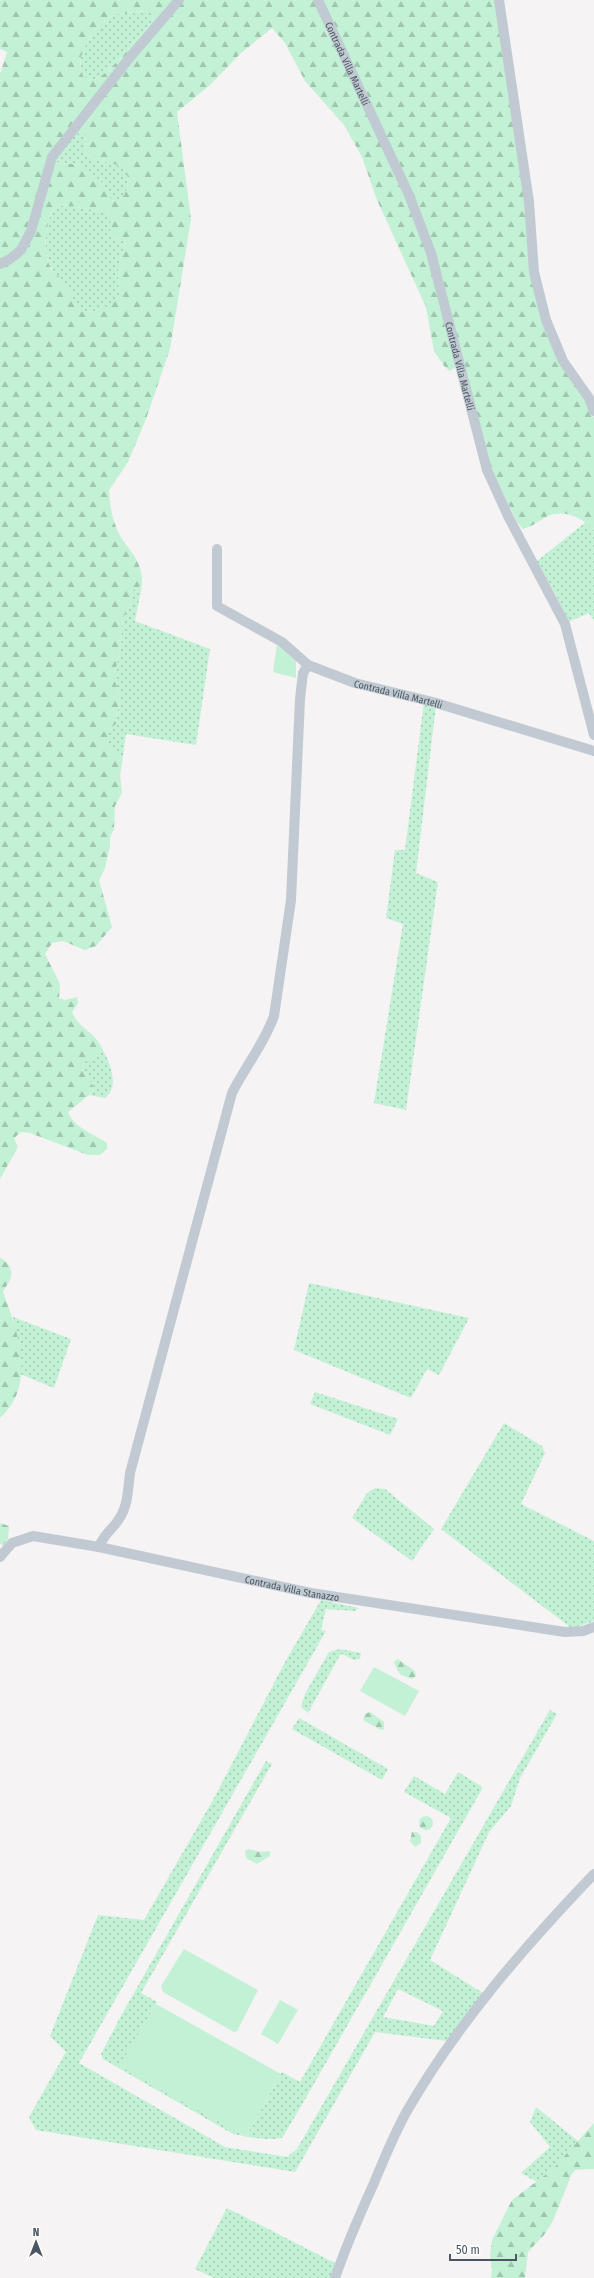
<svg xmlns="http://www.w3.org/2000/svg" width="594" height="2278" font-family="'Fira Sans Condensed',sans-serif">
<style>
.grass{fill:url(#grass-dots);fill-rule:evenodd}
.forest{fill:url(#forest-firs);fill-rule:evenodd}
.green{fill:#c3f1d5}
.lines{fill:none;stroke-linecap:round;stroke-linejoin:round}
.minor{stroke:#c1cad2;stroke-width:10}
.labels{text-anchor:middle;stroke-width:4;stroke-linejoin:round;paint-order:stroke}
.street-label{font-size:10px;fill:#4a5661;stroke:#fff}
</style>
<defs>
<pattern id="grass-dots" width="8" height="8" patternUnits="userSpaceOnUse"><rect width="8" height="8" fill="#c3f1d5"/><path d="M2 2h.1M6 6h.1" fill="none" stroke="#a0c6b0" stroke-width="1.8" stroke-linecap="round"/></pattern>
<pattern id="forest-firs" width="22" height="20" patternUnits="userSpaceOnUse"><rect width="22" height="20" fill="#c3f1d5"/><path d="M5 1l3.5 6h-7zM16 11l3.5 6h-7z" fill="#a0c6b0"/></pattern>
</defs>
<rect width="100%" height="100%" fill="#f5f3f3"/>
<path class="grass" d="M145 11 151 12 153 15 152 22C142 34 108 76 95 79 90 80 87 79 83 76 73 58 93 28 109 18 120 11 132 13 145 11Z
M83 130 86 134 85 152 93 159 125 167C130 177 129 204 111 200L103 183 81 165 54 162 72 137Z
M65 205 105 212 110 215V232L112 237 126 242 118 266 119 295C108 310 98 313 80 311 73 303 74 300 70 292 66 283 56 276 51 267 41 250 46 223 54 207Z
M586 522 594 530V621L589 613 568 622 557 597 537 561Z
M142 585 135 621 210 649 196 745 126 734 122 763 119 756 109 748V729L116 724 120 696 115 681V672L121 646 123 616 131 605V591Z
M424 702 436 705 416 873 438 882 406 1110 374 1103 403 924 386 918 395 850H405Z
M102 1048C109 1062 121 1085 105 1098L89 1095 94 1088 82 1068 86 1060 97 1057Z
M309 1283 469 1318 439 1375 427 1369 411 1398 294 1350Z
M13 1317 71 1339 54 1388 20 1374 21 1365Z
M315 1392 398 1419 390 1435 310 1404Z
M504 1423 542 1446 545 1453 521 1504 594 1541V1621L576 1627H570L441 1529Z
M375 1488 385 1489 434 1529 412 1561 352 1518 367 1493Z
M321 1600 359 1608 355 1611 326 1609 321 1630 326 1631 79 2063 225 2147 287 2157 297 2149 550 1710 557 1714 520 1778 511 1806 489 1832 430 1960 483 1993 447 2041 375 2032 295 2172 36 2130 29 2117 66 2052 50 2036 98 1915 144 1920 213 1800 284 1664ZM398 1989 443 2011 434 2026 383 2017Z
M340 1649 361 1653 360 1659 354 1660 342 1654 340 1655 308 1713 301 1707 305 1694 329 1652Z
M299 1718 388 1769 382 1780 292 1729Z
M266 1761 272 1764 141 1993 157 2002 120 2066 246 2137 282 2072 300 2082 451 1818 404 1792 414 1776 445 1794 458 1772 481 1786 482 1789 307 2096 282 2138C267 2141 248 2137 233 2134L103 2059 101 2054 122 2014Z
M536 2107 579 2142 553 2169 537 2182 521 2173 550 2147 530 2122Z
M227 2208 335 2263 331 2278H214L195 2269Z"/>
<path class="forest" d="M0 0H498L539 304 594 418V530C582 518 565 509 548 516 539 521 533 526 523 529L517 522 488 462 461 363 450 371 444 366 434 351 426 307 377 200 362 157 344 125 305 81 285 43 272 28 241 53 210 85 177 112 191 219 170 349 146 419 128 462 109 490C110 502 111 515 116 527 125 550 143 556 142 585L131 591V605L123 617 121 646 115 672V681L120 696 116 724 109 729V748L119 756 122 763 120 775 122 793 115 806 114 829 110 837V846L105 868 99 880 112 927 96 946 85 950 63 941 52 943 45 954 60 984 59 998 65 1000 77 997 78 1003 72 1012C79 1029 94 1031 102 1048L98 1057 86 1060 82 1068 94 1088 89 1095 68 1112C74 1128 94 1134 107 1143V1149L100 1155H88L30 1133 21 1132 14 1138 18 1147 0 1179V74L7 52 0 49ZM145 11 151 12 153 15 152 22C142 34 108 76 95 79 90 80 87 79 83 76 73 58 93 28 109 18 121 11 132 13 145 11ZM83 130 86 134 85 152 93 159 125 167C130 177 129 204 111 200L103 183 87 169 81 165 54 162 72 137ZM65 205 105 212 110 215V232L112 237 126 242 118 266 119 295C108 309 98 313 80 311 72 301 73 294 66 284 62 278 55 274 51 268 41 250 46 223 54 207Z
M0 1258C7 1261 13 1269 11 1277 10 1282 5 1287 3 1292 18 1331 37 1385 0 1418Z
M0 1523 9 1526 8 1539 3 1545 0 1544Z
M398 1659 415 1671 416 1676 412 1679C399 1674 400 1677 394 1662Z
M370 1712 384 1722V1729L381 1730 363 1720 365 1714Z
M419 1823a7 7 0 1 1 14 0a7 7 0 1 1-14 0Z
M412 1832H417L421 1836V1843L415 1847 410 1841Z
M248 1849 261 1852 270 1851V1856L257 1864 246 1858 245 1851Z
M594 2123V2169L575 2170 571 2176 553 2221 544 2235 528 2252 525 2278H491L492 2269 490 2256 492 2240 512 2200 553 2169Z"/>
<path class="green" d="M277 644 296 661V678L273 672Z
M374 1667 419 1691 405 1716 360 1691Z
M184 1949 258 1990 237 2031 234 2032 163 1992 161 1986Z
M280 2000 298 2010 278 2044 261 2034Z
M156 2004 281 2074 246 2137 119 2066Z"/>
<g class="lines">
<g class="minor">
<path id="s1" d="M318 0 409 195 431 253 487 470 509 518 565 624 594 735"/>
<path d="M499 0 529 202 534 272 546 320 563 361 589 398 594 411"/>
<path d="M0 264 10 259 21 250 31 231 52 157 131 56 179 0"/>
<path id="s2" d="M217 549V606L282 642 308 665 355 683 433 702 594 751"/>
<path d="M99 1547C103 1535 113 1529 119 1519 128 1506 128 1489 130 1473L232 1093C245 1067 264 1044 274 1016L291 900 300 699 303 673 308 665"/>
<path id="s3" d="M0 1557 12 1543 33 1536 99 1547 311 1593 565 1632 583 1631 594 1627"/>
<path d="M335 2278C346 2246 360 2214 374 2183 384 2159 394 2134 407 2111 457 2024 525 1946 594 1874"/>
</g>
</g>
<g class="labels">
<g class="street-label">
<text dy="4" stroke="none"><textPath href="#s1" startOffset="70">Contrada Villa Martelli</textPath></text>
<text dy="4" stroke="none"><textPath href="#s1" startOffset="394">Contrada Villa Martelli</textPath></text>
<text dy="4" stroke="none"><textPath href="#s2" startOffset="261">Contrada Villa Martelli</textPath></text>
<text dy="4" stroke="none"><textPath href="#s3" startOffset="305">Contrada Villa Stanazzo</textPath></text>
</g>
</g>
<g transform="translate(36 2242)" stroke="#ffffff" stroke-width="3" paint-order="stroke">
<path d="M0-3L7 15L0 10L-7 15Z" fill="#4a5661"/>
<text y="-6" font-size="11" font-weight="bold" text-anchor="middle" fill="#4a5661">N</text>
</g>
<path d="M450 2254v6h66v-6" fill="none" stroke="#4a5661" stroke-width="2"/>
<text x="456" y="2254" font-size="12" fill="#4a5661" stroke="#ffffff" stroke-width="3" paint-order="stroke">50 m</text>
</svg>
